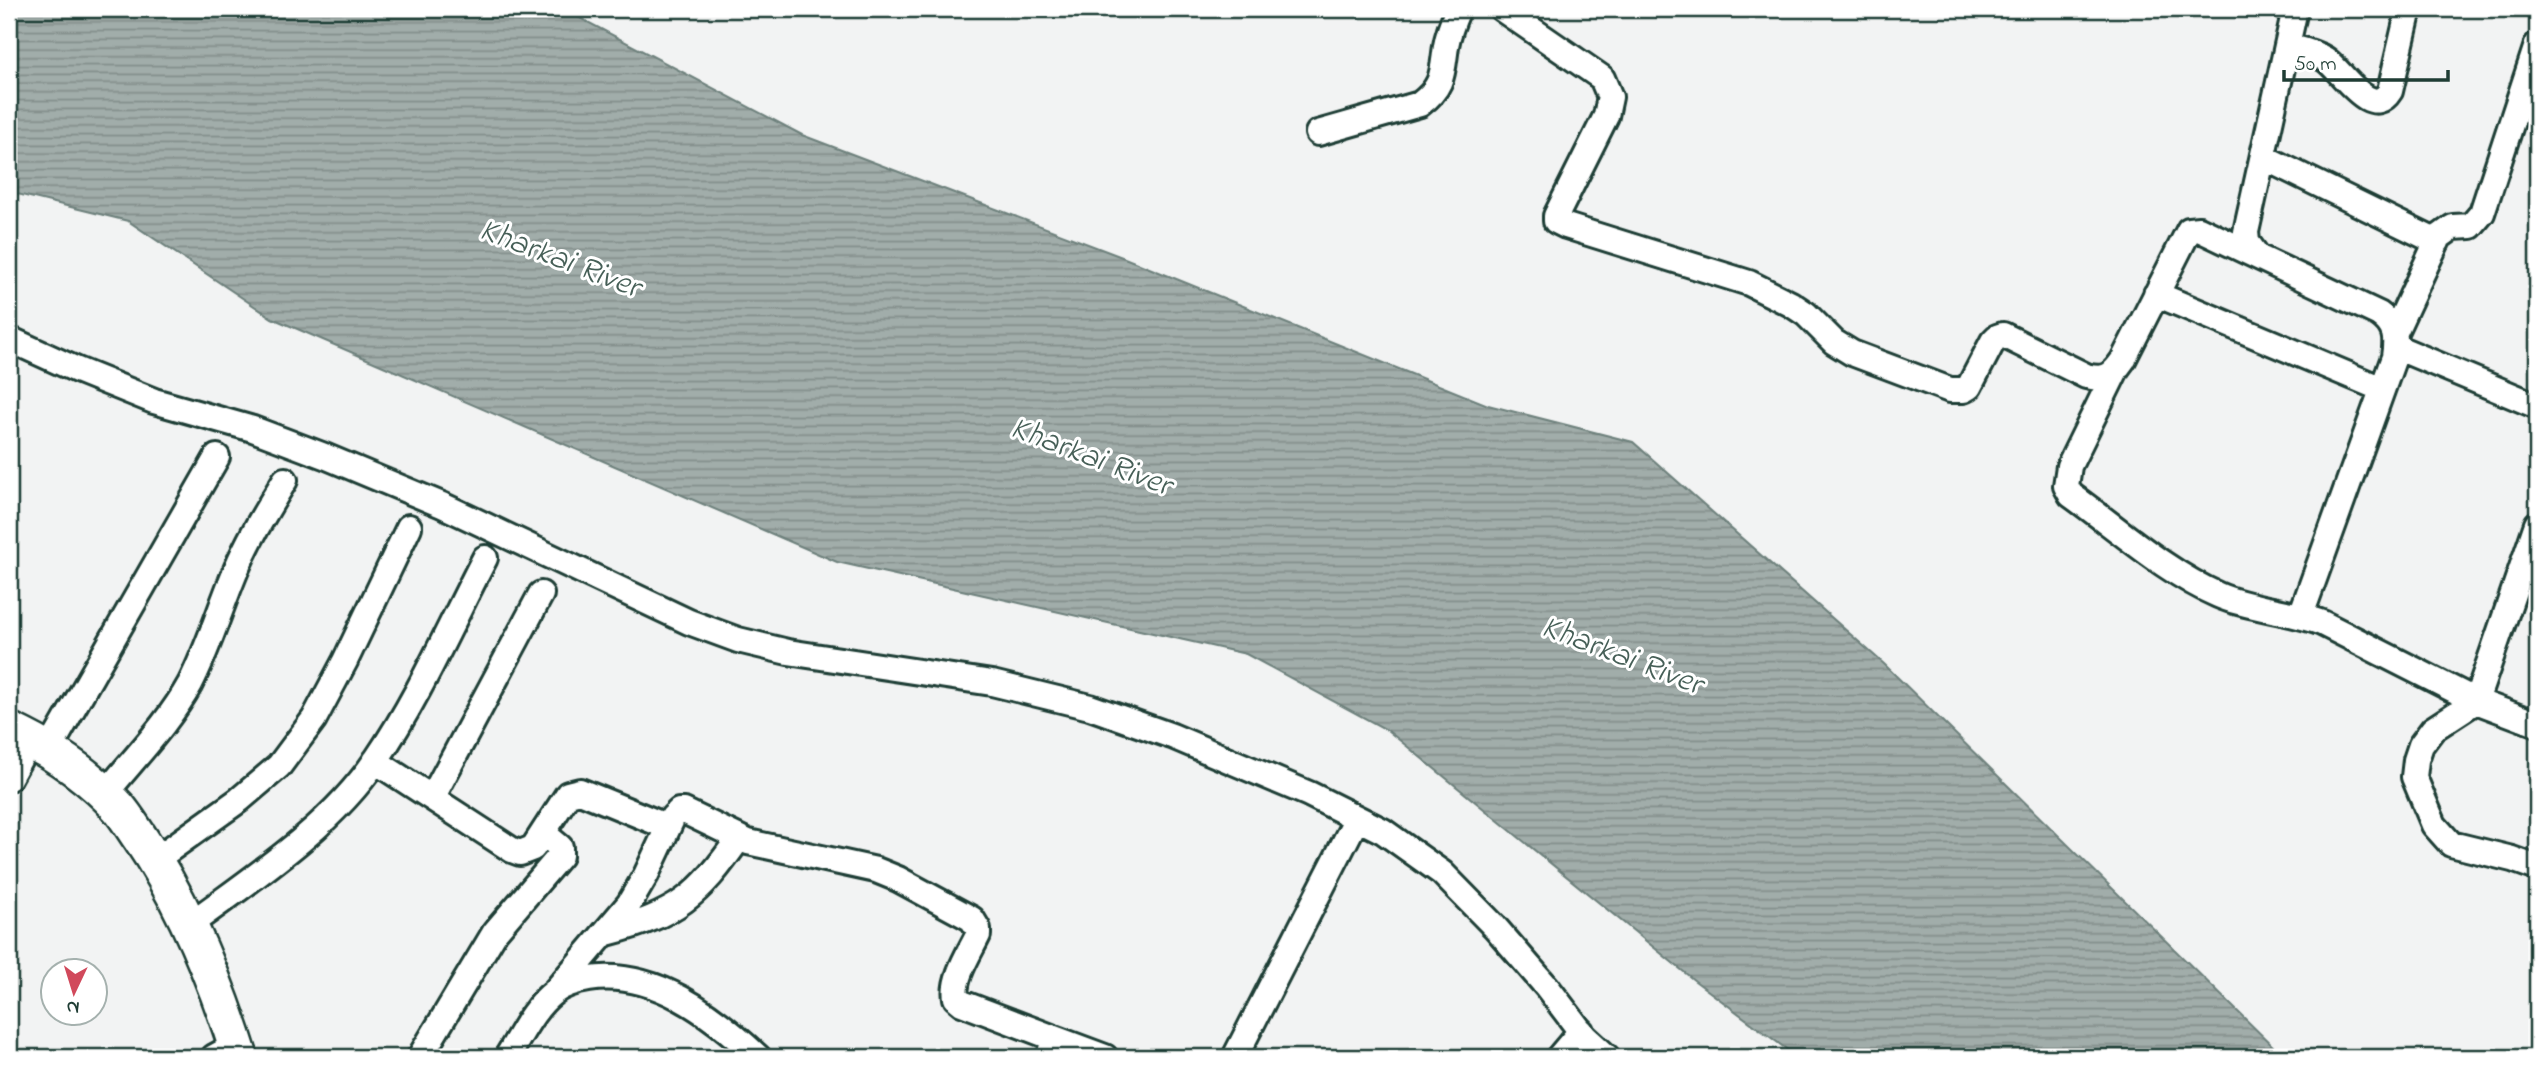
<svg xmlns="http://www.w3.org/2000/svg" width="2546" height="1066" font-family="'Indie Flower',sans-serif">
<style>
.water{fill:url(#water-rules);stroke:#6d807b;stroke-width:2}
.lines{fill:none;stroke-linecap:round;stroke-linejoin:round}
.street-casing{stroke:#1f3d34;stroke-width:30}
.secondary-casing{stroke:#1f3d34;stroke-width:40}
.street{stroke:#fff;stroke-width:24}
.secondary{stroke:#fff;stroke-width:35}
.labels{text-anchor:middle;stroke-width:6;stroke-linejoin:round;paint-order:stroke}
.water-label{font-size:33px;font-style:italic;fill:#465f57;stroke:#fff}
</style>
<defs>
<pattern id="water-rules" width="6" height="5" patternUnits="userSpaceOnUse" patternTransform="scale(1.75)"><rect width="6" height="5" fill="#a1adaa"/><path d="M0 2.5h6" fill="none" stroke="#838e8b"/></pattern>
</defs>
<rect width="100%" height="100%" fill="#f2f3f3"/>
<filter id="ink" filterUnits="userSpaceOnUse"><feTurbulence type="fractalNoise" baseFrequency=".0143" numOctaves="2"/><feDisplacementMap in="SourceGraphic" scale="14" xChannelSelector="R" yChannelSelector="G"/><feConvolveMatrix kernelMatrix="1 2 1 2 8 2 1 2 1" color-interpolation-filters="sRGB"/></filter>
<g filter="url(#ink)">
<path class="water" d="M9 9H563L802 135 1122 257 1488 405 1633 442 1884 664 2284 1057H1797L1695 981 1387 730 1246 654 837 562 272 318 128 221 9 192Z"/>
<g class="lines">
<defs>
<path id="street" d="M1502 9 1602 78 1610 97 1606 116 1556 216V221L1566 226 1749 283 1791 304 1806 314 1834 342 1852 353 1950 390H1964L1969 387 1993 341 1997 337 2003 335 2086 376C2105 381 2112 376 2123 360L2189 230 2199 229 2258 257
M2295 9 2246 232 2247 242 2258 257 2379 314C2396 326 2397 338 2394 357L2301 615
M2287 46C2299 49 2314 52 2325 59 2341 69 2371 122 2390 91L2409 9
M1318 133 1420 104C1444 86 1442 73 1446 46 1448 33 1453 21 1458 9
M2263 157 2437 242
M2156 294 2382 389
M2395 332 2439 237 2453 227 2471 226 2482 213 2537 45
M9 339 77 370 154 401 253 429 327 457 442 505 689 622 738 640 788 652 992 683 1090 707 1172 736 1309 794 1383 831 1442 873 1495 927 1547 987 1585 1037 1607 1057
M2396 347 2537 406
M2116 370 2069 466 2066 486 2071 495C2116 527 2167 573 2218 595 2250 609 2288 610 2322 623L2476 701 2537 724
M2537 524 2476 701 2433 729 2421 745 2416 760 2414 777 2434 825 2451 844 2512 859 2537 868
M49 750 217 457
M375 761 512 850 520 853 533 848 568 794 580 791 668 827
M9 778 30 740
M105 794C133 759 168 724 190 684 209 647 220 608 236 570 249 538 267 510 285 480
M432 798 541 594
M155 860 239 800 279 766 314 719 345 661 409 527
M189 925C254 877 331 827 376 760 419 697 450 625 485 558
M607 933C676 915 699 896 739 838
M556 990 629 904 646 875 673 817 679 811H684L748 842 876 870 898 879 972 919 978 929V935C970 952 952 979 956 998L962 1003 1054 1038
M214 1057 236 1045
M420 1057 495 932 560 856V847L543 833
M507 1057C521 1035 533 1008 554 992 563 985 577 981 589 979 654 969 713 1015 758 1057
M1049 1057 1054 1038 1105 1057
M1235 1057 1357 818
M1559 1057 1581 1031"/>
<path id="secondary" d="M9 730C50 749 87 773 118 807 126 816 133 828 140 838 185 904 216 981 240 1057"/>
</defs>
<use href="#street" class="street-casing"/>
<use href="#secondary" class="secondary-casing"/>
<use href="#street" class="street"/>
<use href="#secondary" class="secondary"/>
</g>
</g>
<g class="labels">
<g class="water-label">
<text transform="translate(561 256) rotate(21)" y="12">Kharkai River</text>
<text transform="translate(1092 454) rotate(21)" y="12">Kharkai River</text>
<text transform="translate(1623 653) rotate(21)" y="12">Kharkai River</text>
</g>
</g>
<rect width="2546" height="1066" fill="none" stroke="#fff" stroke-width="35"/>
<rect x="18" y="18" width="2511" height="1031" fill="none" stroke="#1f3d34" stroke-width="2.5" filter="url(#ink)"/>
<g transform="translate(74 992) rotate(184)"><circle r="33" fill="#ffffff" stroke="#a5b1ae" stroke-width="2"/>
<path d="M0-5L12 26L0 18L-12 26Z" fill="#d1495b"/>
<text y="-10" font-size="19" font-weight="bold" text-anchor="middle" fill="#1f3d34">N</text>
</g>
<path d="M2284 70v10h164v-10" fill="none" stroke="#1f3d34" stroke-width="3.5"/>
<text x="2294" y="70" font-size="21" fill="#1f3d34" stroke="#ffffff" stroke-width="5" paint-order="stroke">50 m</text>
</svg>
